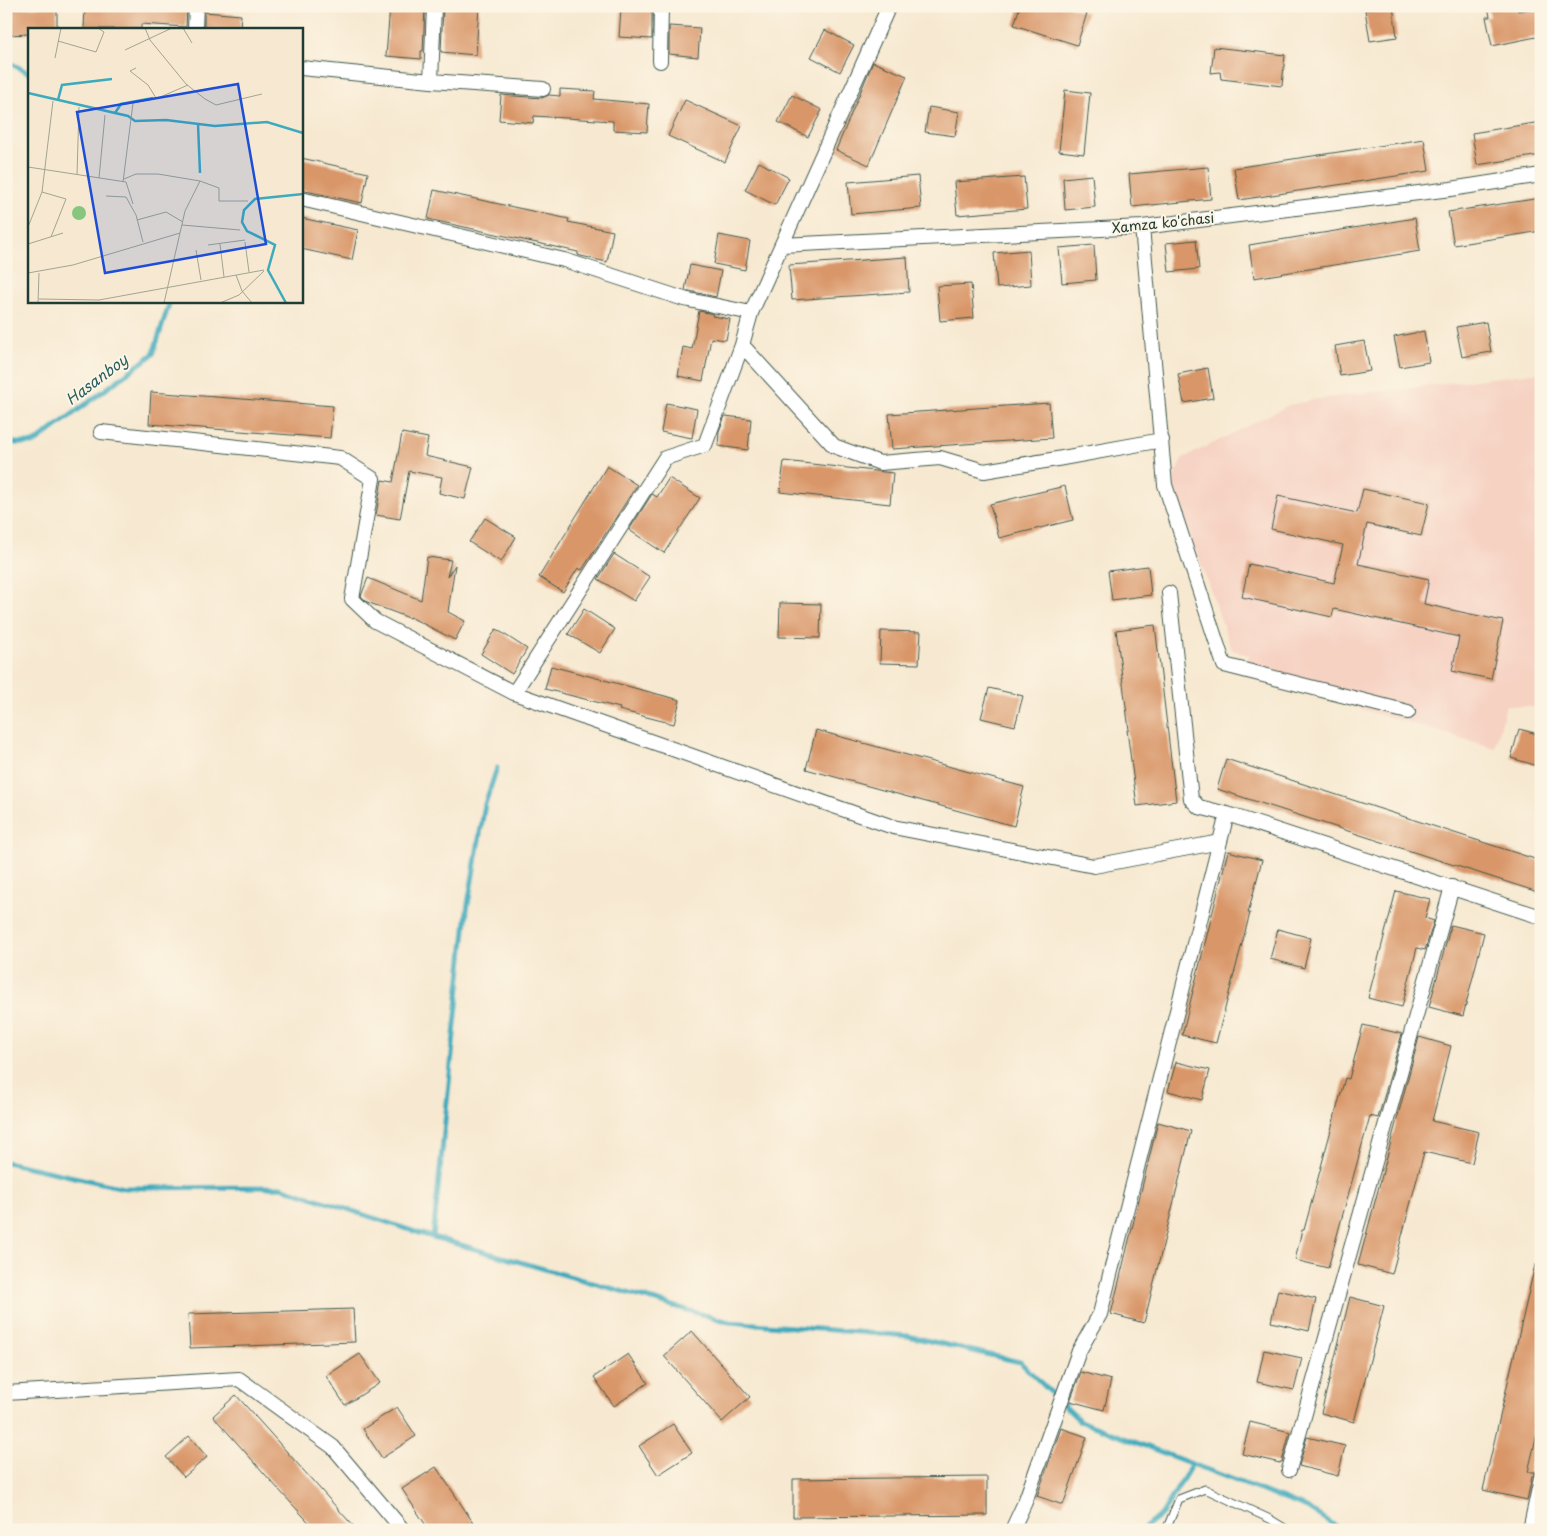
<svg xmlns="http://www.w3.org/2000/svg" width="1547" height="1536" font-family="'Playpen Sans',sans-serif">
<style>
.built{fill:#f6d2c3}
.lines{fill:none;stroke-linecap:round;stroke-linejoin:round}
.stream{stroke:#3daabd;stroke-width:5}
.building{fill:#d99769}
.service-casing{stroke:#3f574c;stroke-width:9}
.minor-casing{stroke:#3f574c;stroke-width:16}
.service{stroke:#fff;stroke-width:7}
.minor{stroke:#fff;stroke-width:14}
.labels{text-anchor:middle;stroke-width:4;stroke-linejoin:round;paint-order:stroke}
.street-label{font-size:14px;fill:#1f3d34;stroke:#fcf5e5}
.water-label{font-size:15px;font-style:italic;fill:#285e5d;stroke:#fcf5e5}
.inset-river{fill:none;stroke:#3daabd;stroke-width:2.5}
.inset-road{fill:none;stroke:#a1a492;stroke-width:1}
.view{fill:#1d4ed8;fill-opacity:0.15;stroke:#1d4ed8;stroke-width:2.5}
.inset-edge{fill:none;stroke:#1f3d34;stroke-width:2.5}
</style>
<rect width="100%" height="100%" fill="#fcf5e5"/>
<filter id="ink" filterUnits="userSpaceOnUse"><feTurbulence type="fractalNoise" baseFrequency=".02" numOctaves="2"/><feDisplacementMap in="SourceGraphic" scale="10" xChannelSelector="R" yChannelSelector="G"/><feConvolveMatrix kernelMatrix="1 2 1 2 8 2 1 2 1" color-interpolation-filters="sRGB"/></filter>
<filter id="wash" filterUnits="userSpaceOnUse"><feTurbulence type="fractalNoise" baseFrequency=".0096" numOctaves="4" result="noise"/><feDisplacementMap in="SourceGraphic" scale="20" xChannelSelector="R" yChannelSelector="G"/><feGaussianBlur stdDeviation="1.12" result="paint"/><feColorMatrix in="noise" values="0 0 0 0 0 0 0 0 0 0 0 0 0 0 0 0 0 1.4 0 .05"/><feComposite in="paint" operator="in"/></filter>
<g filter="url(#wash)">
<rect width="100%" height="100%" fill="#f7e9d1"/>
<path class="built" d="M1541 372V708L1506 705 1495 748 1244 675 1249 655 1232 650 1173 487 1175 474 1182 459 1289 405 1318 399Z"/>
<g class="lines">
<path class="stream" d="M6 61 29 73
M6 443H34L153 354 170 301
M6 1162 124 1188 281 1187 419 1233 729 1322 908 1336 1020 1362 1080 1421 1307 1508 1342 1530
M433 1237 467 910 485 804 497 768
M1142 1530 1162 1514 1192 1464"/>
</g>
<g id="blocks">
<path class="building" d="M57 6V29H29V34L6 35V8Z
M85 6H187L186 27 141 24V29H84Z
M390 6H425L423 51H421V59L386 56Z
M443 6H479L476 55 441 52Z
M1020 6H1068L1087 13 1077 45 1014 25Z
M1386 6H1393L1397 37 1370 41 1365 10Z
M1488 6H1517L1518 11 1541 7V36L1492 46 1486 17H1490Z
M621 8 652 10V39L619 37Z
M204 12 241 15 240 29H204Z
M669 26 700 28 698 57 669 54Z
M825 30 854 45 840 72 811 57Z
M1214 47 1285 55 1282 86 1221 79 1220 72 1211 73Z
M873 62 907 76 869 165 836 150Z
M560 89 595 91 594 99 649 104 647 132 613 130V121L534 116 533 123 499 120 501 95 542 98 549 95 560 96Z
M1065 90 1090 93 1084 154 1059 151Z
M792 95 822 110 808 137 778 122Z
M685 100 742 126 725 162 668 136Z
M929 107 959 112 955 136 925 132Z
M1541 122V155L1477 165 1472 133Z
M1424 139 1429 171 1239 200 1234 168Z
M301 158 368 173 362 203 301 190Z
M759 162 789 178 775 205 745 190Z
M1208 167 1211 199 1132 207 1129 174Z
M1092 175 1095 207 1065 210 1063 178Z
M918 176 921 208 851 214 848 182Z
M1024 177 1027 209 957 215 954 182Z
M434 190 569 219 568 222 613 231 607 262 581 256 578 255V252L428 219Z
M1541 198V231L1454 245 1448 212Z
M301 218 358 230 352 260 301 249Z
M1415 218 1420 251 1254 278 1249 245Z
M719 235 750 241 745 270 714 264Z
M1196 240 1199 269 1169 272 1166 243Z
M1094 245 1096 280 1062 283 1059 248Z
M1029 250 1031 285 997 288 994 253Z
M907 257 909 292 792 300 789 265Z
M690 265 721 271 716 297 685 290Z
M971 284 974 318 940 321 937 286Z
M699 311 713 314 712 316 730 319 726 340 711 338 703 381 678 376 683 347 692 349Z
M1486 322 1491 352 1462 357 1456 327Z
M1424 331 1429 362 1400 367 1394 337Z
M1364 341 1370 371 1340 376 1335 346Z
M1208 368 1213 398 1184 403 1178 374Z
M151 392 333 406 330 438 149 424Z
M666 403 697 409 692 438 661 432Z
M1049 403 1052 438 892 449 889 414Z
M725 416 751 419 748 450 718 446 719 431Z
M402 433 428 438 425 456 473 467 465 499 439 493 442 477 409 471 400 519 376 515 382 480 393 482Z
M784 461 893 473 890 504 780 492Z
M607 466 637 485 582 570 578 568 563 592 539 577Z
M669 478 700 498 664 553 629 530 652 494 657 497Z
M1065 486 1073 520 999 538 990 504Z
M1363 489 1429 503 1421 536 1367 524 1358 564 1429 579 1424 604 1503 621 1491 679 1452 671 1459 637 1334 609 1332 617 1242 597 1249 564 1334 583 1343 545 1271 529 1278 496 1357 513Z
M485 518 516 537 501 562 469 542Z
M614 554 650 577 634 601 598 579Z
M427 557 451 560 447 577 455 565 448 612 465 621 455 640 410 617 409 618 367 602 361 596 368 578 421 600Z
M1148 566 1151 595 1112 600 1108 571Z
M780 603 821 604 820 638 779 637Z
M584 609 615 629 600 653 568 634Z
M1155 625 1176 801 1137 806 1127 730H1129L1116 630Z
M496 629 527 649 512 674 481 654Z
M881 631 921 632 919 664 880 663Z
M551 666 680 700 674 724 619 710 620 708 545 689Z
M989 688 1023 696 1015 726 981 718Z
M1519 729 1541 735V767L1511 758Z
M816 730 1024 787 1014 826 806 769Z
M1226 759 1541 861V893L1217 789Z
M1228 851 1262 860 1248 913H1250L1216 1043 1182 1035Z
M1396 891 1430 899 1425 918 1434 921 1425 950 1417 948 1402 1007 1368 998Z
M1451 925 1484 933 1463 1016 1429 1007Z
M1278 929 1311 938 1304 968 1270 959Z
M1363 1025 1402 1034 1378 1118 1370 1116 1328 1268 1295 1260 1302 1230H1304L1345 1078 1349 1079Z
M1419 1037 1451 1046 1432 1121 1479 1132 1472 1163 1424 1152 1392 1274 1358 1265Z
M1176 1062 1210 1070 1202 1100 1168 1091Z
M1158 1122 1191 1131 1144 1323 1111 1314Z
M1535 1265 1541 1266V1417L1528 1472H1536L1532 1477 1527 1500 1483 1490Z
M1278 1290 1316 1299 1309 1331 1271 1322Z
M1350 1297 1384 1306 1354 1422 1321 1413Z
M353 1309 355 1342 190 1348 188 1314Z
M692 1331 750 1397 722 1422 664 1356Z
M1264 1350 1302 1358 1294 1390 1257 1382Z
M360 1354 380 1383 345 1405 326 1376Z
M628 1354 648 1383 614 1406 594 1377Z
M1081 1372 1111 1380 1104 1410 1070 1401Z
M236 1395 338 1509 357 1530H316L280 1491 213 1416Z
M397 1407 416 1436 382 1458 363 1429Z
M1250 1422 1290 1432 1282 1462H1280V1463L1242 1454Z
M673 1424 692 1453 658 1475 639 1446Z
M1061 1428 1087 1437 1063 1505 1037 1496Z
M189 1436 207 1457 184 1477 166 1457Z
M1307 1437 1345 1446 1338 1476 1299 1466Z
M436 1467 455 1495 478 1530H429L402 1489Z
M987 1477V1515L793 1517V1479Z"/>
</g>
</g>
<g filter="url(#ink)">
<use href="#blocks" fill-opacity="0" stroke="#3f574c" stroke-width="1"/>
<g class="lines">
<defs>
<path id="service" d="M1166 1530 1179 1499 1205 1489 1270 1519 1288 1530"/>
<path id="minor" d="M195 29 196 6
M660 61 661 6
M301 68 431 81 543 89
M431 81 434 6
M301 199 564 260 684 299 751 313
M1142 227 1165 485 1224 665 1408 712
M782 245 1142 227 1451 189 1541 175
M742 345 834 446 880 463 940 458 984 471 1057 459 1162 440
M101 432 340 458 373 479 352 599 375 621 514 693 893 827 1094 866 1220 842
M1169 593 1191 799 1199 807 1227 814 1541 917
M514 693 665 458 705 445 742 345 751 313 889 6
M6 1393 239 1379 333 1447 403 1530
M1289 1470 1452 887
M1012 1530 1025 1502 1079 1351 1100 1314 1227 814
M1530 1530 1541 1479"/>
</defs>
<use href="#service" class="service-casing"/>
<use href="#minor" class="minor-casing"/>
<use href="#service" class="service"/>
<use href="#minor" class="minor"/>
</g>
</g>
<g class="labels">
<g class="street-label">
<text transform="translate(1163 223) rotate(-6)" y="5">Xamza ko'chasi</text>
</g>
<g class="water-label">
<text transform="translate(97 380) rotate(-37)" y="5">Hasanboy</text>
</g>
</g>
<g transform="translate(28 28)">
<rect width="275" height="275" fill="#f7e9d1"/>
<path d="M44 185a7 7 0 1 1 14 0a7 7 0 1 1-14 0Z" fill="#86c67e"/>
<path class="inset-river" d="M0 65 100 88 107 93 138 92 187 98 239 94 275 105M30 72 34 57 84 51M87 85 93 76 125 70M170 96 172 145M258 275 240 242 247 217 219 203 214 194 216 182 227 171 275 166"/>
<path class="inset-road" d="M117 0 122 12 158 56 177 71 188 77 234 66M155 0 164 15M30 13 68 24 76 4 70 0M97 22 144 0M27 30 33 0M108 40 102 43 120 57 128 70M0 139 98 154 105 176M49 147 51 79M71 150 77 87M96 151 108 146H130L172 153 191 160V173H220M95 154 105 75 130 70 160 57M14 164 38 171 23 209M78 168 98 169 108 187 115 214M109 192 138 184 155 194M154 197 212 202M0 199 14 164 25 73M217 214 221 244M0 216 35 205M192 216 196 249M180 217 217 212M168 222 173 252M0 245 45 237 152 205M208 247 214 263 224 275M11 271 71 272 236 242M10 275 11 245M136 275 157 183 172 153M192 275 211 267 236 243"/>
<path class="view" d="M210 56 238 216 77 245 49 84Z"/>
<rect width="275" height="275" class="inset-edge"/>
</g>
<rect width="1547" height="1536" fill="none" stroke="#fcf5e5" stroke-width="25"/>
</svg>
